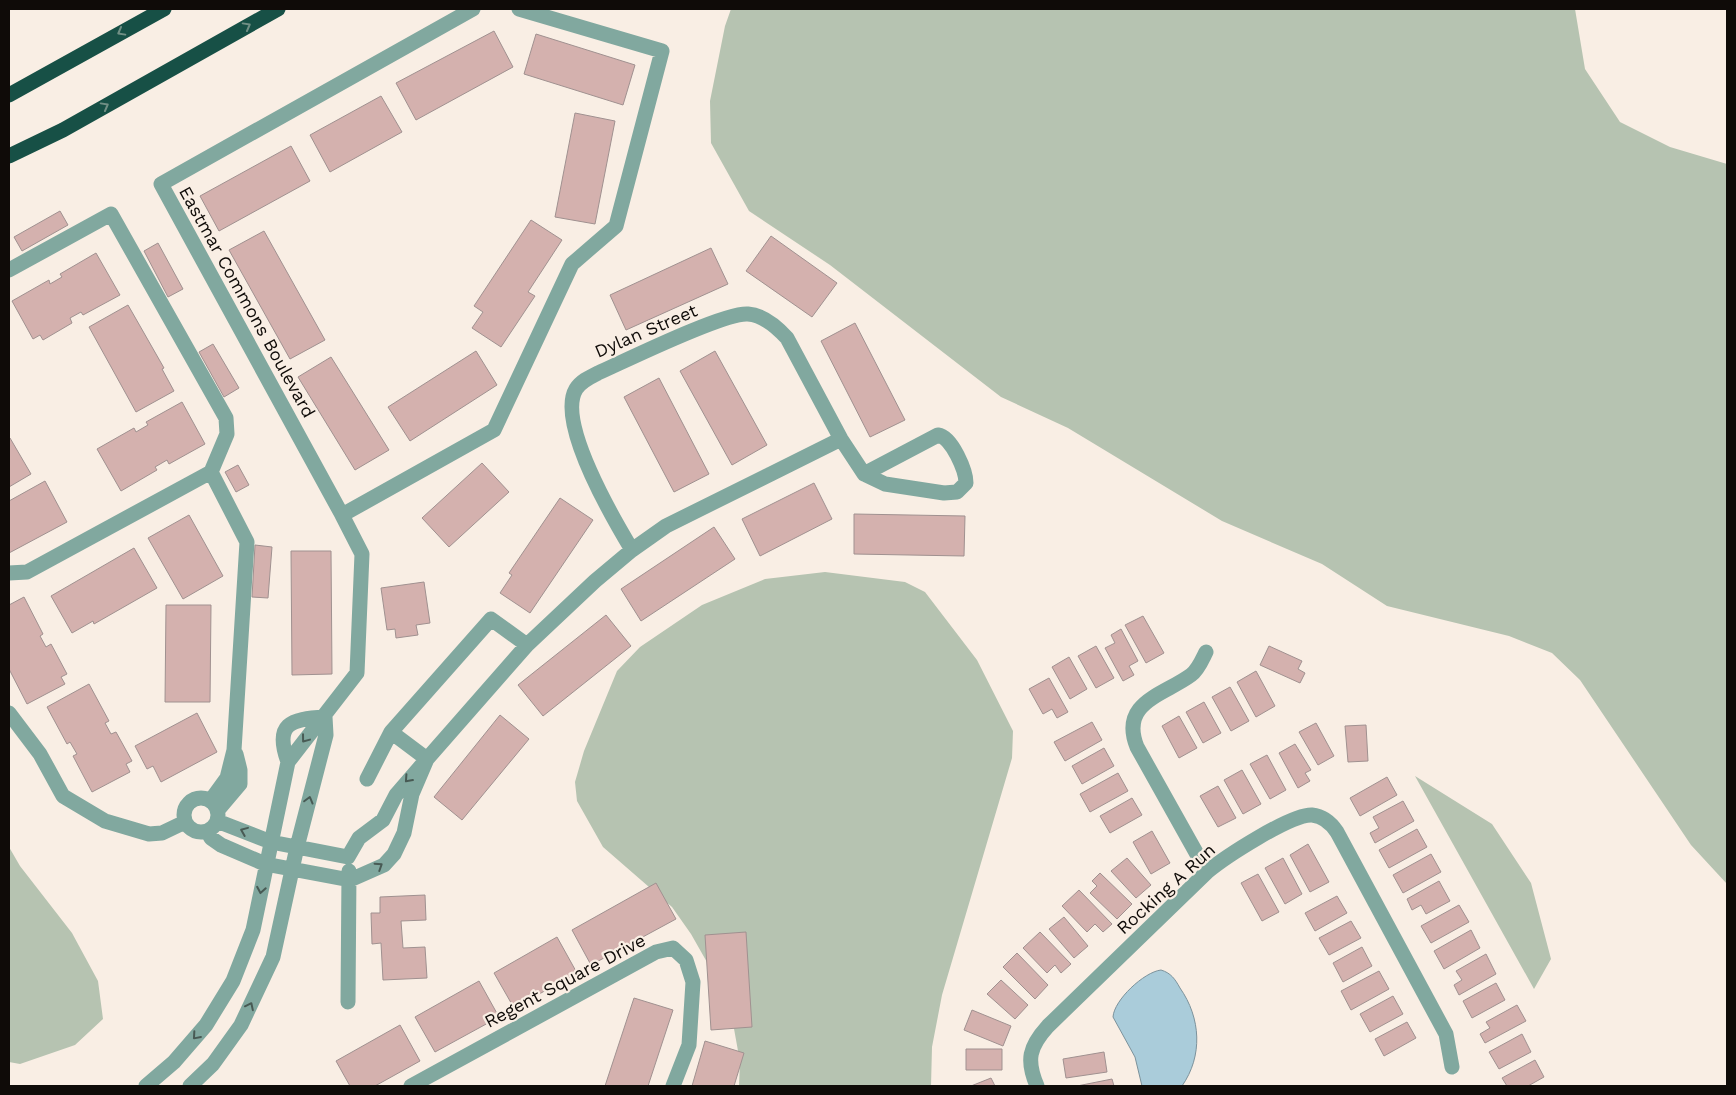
<svg xmlns="http://www.w3.org/2000/svg" width="1736" height="1095" font-family="'Work Sans',sans-serif">
<style>
.green{fill:#b6c3b1}
.water{fill:#aaccda;stroke:#7c929b}
.building{fill:#d4b1ae;stroke:#a09190}
.lines{fill:none;stroke-linecap:round;stroke-linejoin:round}
.minor{stroke:#81a89f;stroke-width:15}
.highway{stroke:#175046;stroke-width:15}
.oneway{stroke:#718f85}
.oneway2{stroke:#485a54}
.labels{text-anchor:middle;stroke-width:4.5;stroke-linejoin:round;paint-order:stroke}
.street-label{font-size:18px;fill:#0f0b08;stroke:#f9eee4}
</style>
<rect width="100%" height="100%" fill="#f9eee4"/>
<path class="green" d="M731 9H1575L1585 69 1620 122 1670 147 1727 164V884L1691 845 1580 680 1552 653 1509 636 1387 606 1322 564 1222 521 1068 428 1001 397 830 265 749 211 711 143 710 101 725 26Z
M825 572 905 582 925 592 977 660 1013 731 1012 758 942 995 932 1047 931 1086H739L740 1062 729 1001 691 934 672 907 603 847 577 801 575 782 584 751 617 671 640 647 702 605 765 579Z
M1415 776 1492 824 1531 883 1551 959 1534 989Z
M9 847 20 866 72 933 98 981 103 1019 75 1045 20 1064 9 1062Z"/>
<path class="water" d="M1161 970C1171 973 1175 979 1180 988 1201 1018 1203 1056 1182 1086H1142L1135 1057 1113 1017C1114 1000 1144 972 1161 970Z"/>
<path class="building" d="M494 31 513 67 416 120 396 83Z
M536 34 635 65 623 105 524 74Z
M381 96 402 132 330 172 310 135Z
M575 113 615 121 595 224 555 217Z
M291 146 310 181 219 231 200 196Z
M60 211 68 225 22 251 14 237Z
M531 220 562 240 528 292 535 296 501 347 472 328 483 312 474 306Z
M264 231 325 340 290 359 229 250Z
M771 236 837 283 812 317 746 271Z
M158 243 183 289 168 297 144 251Z
M711 248 728 284 626 330 610 295Z
M96 253 120 295 83 315 81 312 70 318 72 323 43 340 40 335 33 339 12 301 49 280 50 284 62 277 60 274Z
M128 305 164 368 162 369 174 391 136 412 89 327Z
M855 323 905 420 870 437 821 341Z
M213 344 239 388 224 397 199 352Z
M476 351 497 385 410 441 388 407Z
M715 351 767 445 732 465 680 371Z
M331 357 389 450 355 470 298 377Z
M659 378 709 474 674 492 624 397Z
M182 402 205 444 169 464 167 460 155 467 157 470 121 491 97 449 134 428 136 432 148 425 146 422Z
M10 438 31 474 9 487V439Z
M482 463 509 492 449 547 422 518Z
M238 465 249 485 236 492 225 472Z
M45 481 67 522 9 553V501Z
M814 483 832 519 760 556 742 519Z
M560 498 593 520 530 613 500 593 512 575 509 573Z
M854 514 965 516 964 556 854 554Z
M189 515 223 576 183 599 148 538Z
M714 527 735 559 641 621 621 589Z
M255 545 272 547 268 598 252 597Z
M134 548 157 588 94 624 93 621 72 633 51 596Z
M291 551H331L332 674 292 675Z
M424 582 430 623 416 625 418 635 396 638 395 629 387 630 381 588Z
M24 597 43 634 40 636 46 647 51 644 67 674 61 677 65 684 27 704 9 669V605Z
M166 605H211L210 702H165Z
M606 615 631 646 543 716 518 685Z
M1143 616 1164 653 1146 663 1125 625Z
M1121 629 1138 661 1129 666 1134 675 1123 681 1105 648 1115 643 1111 635Z
M1096 646 1114 678 1096 688 1078 656Z
M1269 646 1302 661 1298 669 1305 673 1300 683 1260 665Z
M1069 657 1087 689 1070 699 1052 667Z
M1256 671 1275 706 1256 717 1237 682Z
M1049 678 1068 712 1057 718 1052 709 1043 714 1029 689Z
M89 684 109 721 105 723 111 734 116 732 132 761 126 764 130 772 92 792 73 756 77 754 70 742 67 744 47 707Z
M1230 687 1249 721 1231 731 1212 697Z
M1204 702 1221 733 1203 743 1186 712Z
M197 713 217 752 161 782 153 766 147 769 135 746Z
M500 715 529 739 462 820 434 797Z
M1179 716 1197 748 1179 758 1162 726Z
M1092 722 1102 740 1065 761 1054 742Z
M1316 723 1334 756 1318 765 1299 732Z
M1366 725 1368 761 1348 762 1345 726Z
M1295 744 1311 770 1305 773 1310 781 1298 788 1279 753Z
M1104 748 1114 766 1082 784 1072 766Z
M1267 755 1286 790 1270 799 1250 764Z
M1242 770 1261 804 1243 814 1224 780Z
M1118 773 1128 791 1090 812 1080 794Z
M1387 777 1397 795 1360 816 1350 798Z
M1218 786 1236 818 1218 827 1200 796Z
M1132 798 1142 815 1110 833 1100 816Z
M1403 801 1414 821 1375 843 1370 833 1379 828 1373 817Z
M1417 829 1427 847 1389 868 1379 850Z
M1152 831 1170 863 1151 874 1133 842Z
M1308 844 1329 882 1310 892 1290 855Z
M1431 854 1441 872 1403 893 1393 875Z
M1127 858 1151 885 1136 898 1111 871Z
M1283 858 1302 894 1285 904 1265 868Z
M1100 873 1132 904 1117 919 1090 893 1097 886 1092 881Z
M1258 874 1279 912 1262 921 1241 883Z
M1439 881 1450 901 1426 914 1421 905 1412 910 1407 899Z
M656 883 676 919 591 965 572 930Z
M1079 890 1112 924 1103 932 1095 924 1087 932 1062 906Z
M425 895 426 920 401 921 403 948 425 947 427 978 383 980 381 943 372 944 371 913H380V897Z
M1337 896 1347 913 1315 931 1305 913Z
M1459 905 1469 922 1431 943 1421 926Z
M1064 917 1088 946 1074 958 1049 929Z
M1351 921 1361 938 1329 955 1319 938Z
M1471 930 1480 948 1444 969 1434 951Z
M746 932 752 1027 711 1030 705 935Z
M1040 932 1071 964 1061 973 1055 965 1047 973 1023 948Z
M557 937 577 973 514 1008 494 973Z
M1362 947 1372 966 1343 982 1333 963Z
M1017 953 1048 985 1035 999 1003 967Z
M1486 954 1496 974 1459 995 1454 985 1462 980 1456 971Z
M1379 971 1389 989 1351 1010 1341 991Z
M1001 980 1028 1005 1015 1019 987 994Z
M479 981 499 1017 435 1052 415 1017Z
M1496 983 1505 1000 1472 1018 1463 1001Z
M1393 996 1403 1014 1370 1032 1360 1014Z
M634 998 673 1010 648 1086H605Z
M1517 1005 1526 1021 1485 1043 1480 1034 1490 1028 1486 1022Z
M972 1010 1011 1026 1003 1046 964 1030Z
M1407 1022 1416 1038 1384 1056 1375 1039Z
M400 1025 420 1061 375 1086H350L336 1061Z
M1522 1034 1531 1052 1499 1069 1489 1052Z
M705 1041 744 1053 734 1086H692Z
M966 1049H1002V1070H966Z
M1104 1052 1107 1072 1066 1078 1063 1059Z
M1535 1060 1544 1077 1528 1086H1507L1502 1078Z
M991 1078 995 1086H971Z
M1112 1079 1114 1086H1077Z"/>
<g class="lines">
<path class="minor" d="M473 9 161 184 342 515 494 430 572 264 616 226 662 51 519 9
M9 270 111 214 226 418 227 434 211 472 247 542 234 750 227 778 211 800
M632 550C614 520 556 422 576 389 581 381 590 377 598 373 625 361 724 312 748 314 763 315 777 327 787 338L841 439 864 474 885 484 944 493 957 492 966 483C966 471 952 437 938 435L864 474
M9 573 27 572 211 472
M527 645 491 619 391 732 427 759 527 645 595 581 632 550 666 526 841 439
M1206 652C1202 660 1198 670 1191 675 1164 695 1119 702 1137 747L1207 872
M9 713 40 754 63 796 105 821 149 834 162 833 185 822
M288 762C274 724 290 719 325 717
M367 779 391 732
M184 815a17 17 0 1 1 34 0a17 17 0 1 1-34 0Z
M218 810 240 784V770L236 754
M207 831 211 838 221 845 265 864 350 880 384 865 394 854 404 833 412 794 427 759 396 795 383 820 359 838 348 857 271 842 217 821
M348 1002 349 871
M146 1086 174 1062 206 1025 233 981 253 930 288 762 357 673 362 554 342 515
M190 1086 213 1064 241 1025 273 957 297 847 326 735 325 717
M411 1086 656 952 673 948 686 960 693 982 689 1045 673 1086
M1037 1086C1026 1060 1029 1047 1048 1026L1207 872C1225 857 1291 814 1312 815 1323 816 1331 823 1337 832L1446 1034 1452 1067"/>
<path class="highway" d="M9 95 164 9
M9 156 63 130 278 9"/>
</g>
<defs><path id="oneway-chevron" d="M-2-3.5L2.5 0L-2 3.5" fill="none" stroke-width="1.6" stroke-linecap="round" stroke-linejoin="round" transform="scale(1.25)"/></defs>
<g class="oneway">
<use href="#oneway-chevron" transform="translate(247 26) rotate(-29)"/>
<use href="#oneway-chevron" transform="translate(121 32) rotate(151)"/>
<use href="#oneway-chevron" transform="translate(105 106) rotate(-29)"/>
</g>
<g class="oneway2">
<use href="#oneway-chevron" transform="translate(305 739) rotate(127)"/>
<use href="#oneway-chevron" transform="translate(408 779) rotate(132)"/>
<use href="#oneway-chevron" transform="translate(309 800) rotate(-75)"/>
<use href="#oneway-chevron" transform="translate(244 831) rotate(-158)"/>
<use href="#oneway-chevron" transform="translate(379 866) rotate(-33)"/>
<use href="#oneway-chevron" transform="translate(261 890) rotate(100)"/>
<use href="#oneway-chevron" transform="translate(250 1006) rotate(-64)"/>
<use href="#oneway-chevron" transform="translate(196 1036) rotate(131)"/>
</g>
<g class="labels">
<g class="street-label">
<text transform="translate(247 302) rotate(61)" y="6">Eastmar Commons Boulevard</text>
<text transform="translate(646 331) rotate(-23)" y="6">Dylan Street</text>
<text transform="translate(1166 889) rotate(-42)" y="6">Rocking A Run</text>
<text transform="translate(565 981) rotate(-28)" y="6">Regent Square Drive</text>
</g>
</g>
<rect width="1736" height="1095" fill="none" stroke="#0f0b08" stroke-width="20"/>
</svg>
